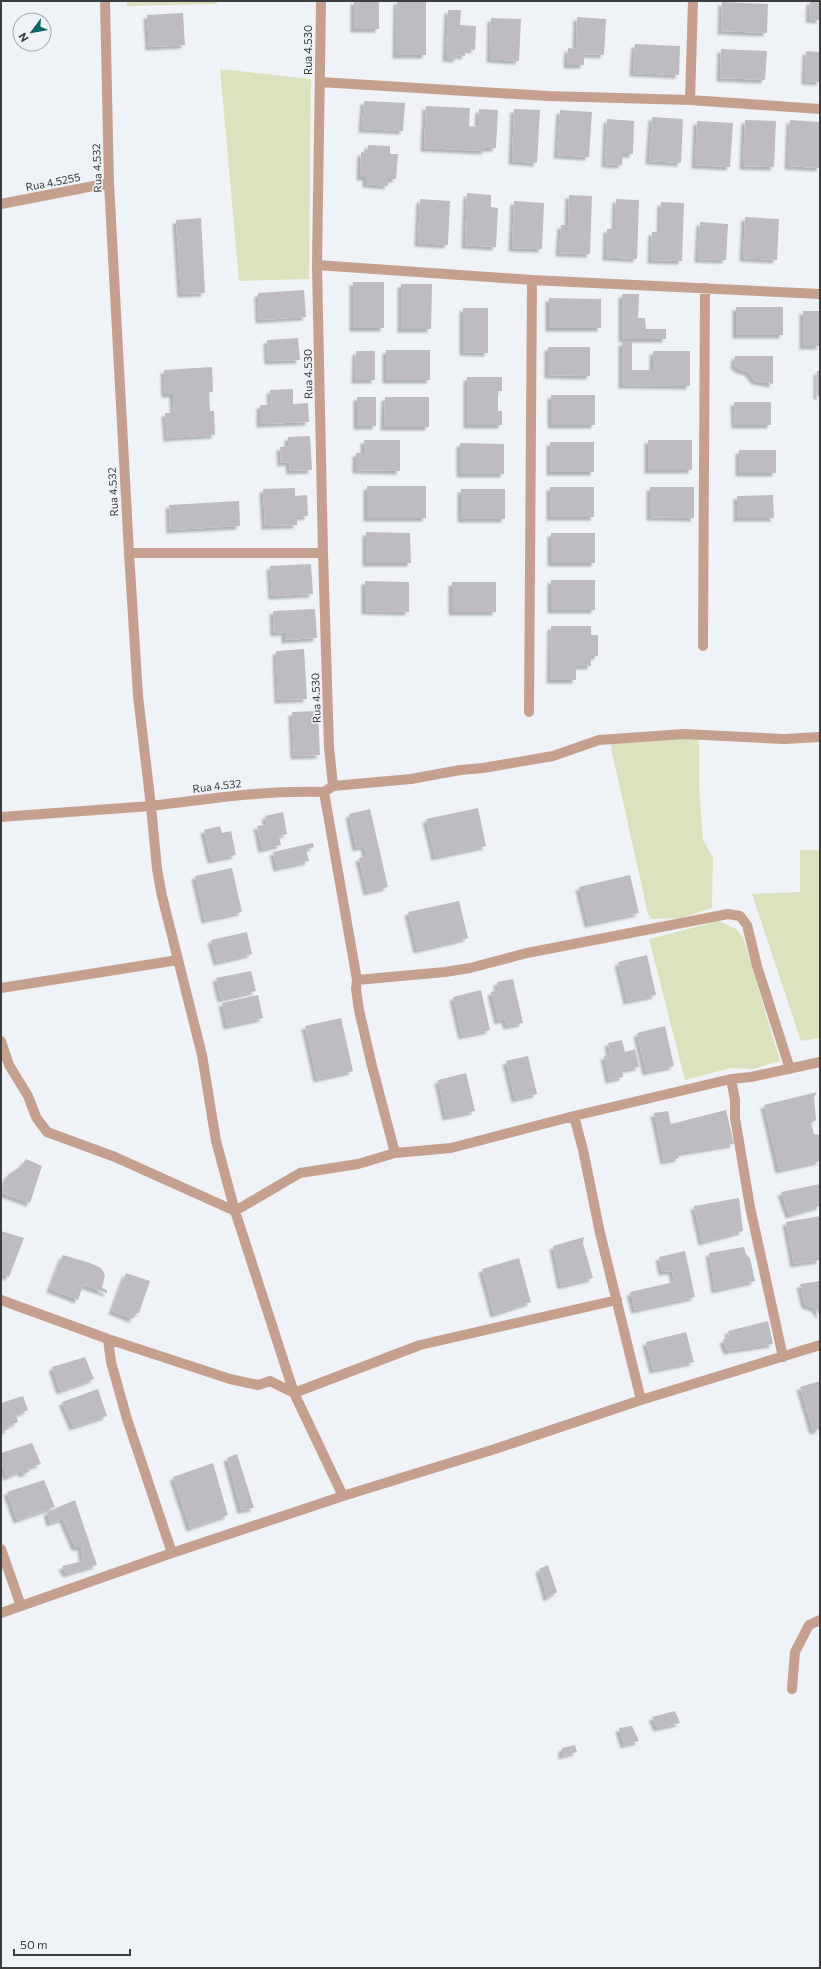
<svg xmlns="http://www.w3.org/2000/svg" width="821" height="1969" font-family="Commissioner,sans-serif">
<style>
.green{fill:#dce2be}
.building{fill:#bfbcc1;filter:url(#shadow)}
.lines{fill:none;stroke-linecap:round;stroke-linejoin:round}
.minor{stroke:#c5a08e;stroke-width:10}
.labels{text-anchor:middle;stroke-width:3;stroke-linejoin:round;paint-order:stroke}
.street-label{font-size:11px;fill:#3b3d3e;stroke:#eff3f7}
</style>
<defs>
<filter id="shadow"><feDropShadow dx="-3.5" dy="3.5" stdDeviation="1" flood-color="#0004"/></filter>
</defs>
<rect width="100%" height="100%" fill="#eff3f7"/>
<path class="green" d="M127 1H217V4L127 6Z
M220 69 311 79 309 279 239 281Z
M699 738V787L703 840 713 857 712 908 681 918 652 919 648 914 610 743Z
M800 850H820V1038L801 1041 752 894 800 892Z
M719 921 736 929 743 937 780 1061 753 1069 731 1068 685 1080 649 939Z"/>
<path class="building" d="M354 1H379V29H354Z
M397 1H426V55H396Z
M810 1H820V20L809 19Z
M722 2 768 4 767 33 721 31Z
M448 10H461L460 25 476 26 475 50 466 49 465 56 458 55 457 59 446 58Z
M183 13 185 45 149 47 147 15Z
M577 17 606 19 604 55 584 54V65H567L568 48 576 49Z
M491 18 521 19 519 61 490 59Z
M635 44 680 46 679 75 633 73Z
M721 49 767 51 765 80 720 78Z
M806 51 820 52V82L805 81Z
M364 101 405 103 403 131 362 129Z
M426 106 470 108 469 126 478 127 479 109 498 110 496 148H485V151L424 148Z
M514 109 540 110 537 163 512 161Z
M560 110 592 112 589 157 557 155Z
M652 117 683 119 681 163 649 161Z
M607 119 634 121 633 154H623L622 165 605 164Z
M745 120 776 121 774 167 743 166Z
M790 120 820 122V168L788 166Z
M697 121 733 123 730 167 695 165Z
M368 145 390 146V154H398L396 179H388V186L366 184V177H360L361 152 367 153Z
M467 193 491 195V207L498 208 496 247 465 245Z
M569 195 592 196 590 254 559 253 561 225H568Z
M420 199 450 201 448 245 418 243Z
M616 199 639 200 637 259 606 257 607 229H615Z
M514 201 544 203 542 249 512 248Z
M661 202 684 203 682 261 651 260 652 232H660Z
M745 217 779 219 777 260 743 258Z
M201 218 205 293 181 294 176 220Z
M700 222 728 224 726 260 698 259Z
M353 282H384V328H353Z
M401 284H432L431 329H401Z
M304 290 306 317 259 320 258 293Z
M622 294H639L638 318H645L646 329H666V339H622Z
M549 298 601 299V328H549Z
M736 307H783V335H736Z
M463 308H488V353L463 352Z
M803 311H820V346H803Z
M298 338 300 360 268 361 267 340Z
M622 342H632V370H653V351H690V386L622 385Z
M548 347H590V376L548 375Z
M386 350H430V380H386Z
M356 351H375V380H355Z
M735 356H773V384L755 381 748 372 738 369 734 365Z
M212 367 213 392H209L210 411H214L215 435 167 438 165 413H174L173 394H165L164 370Z
M817 371H820V396H817Z
M467 377H502V391H498V411H502V425H467Z
M293 389V404L308 403 309 422 260 424V405H271L270 390Z
M551 395H595V425H551Z
M357 397H376V426H357Z
M385 397H429V427H384Z
M734 402H771V425H735Z
M310 436 312 470 290 471 289 462 281 463 280 447 288 446V437Z
M364 440H400V471L356 470V453H364Z
M648 440H692V470H648Z
M550 442H594V472H550Z
M460 443 504 444V474H460Z
M739 450H776V473H739Z
M367 486H426V518H367Z
M550 487H594V517H550Z
M650 487H694V518L650 517Z
M295 488V496L307 495 308 516 297 517V525L265 526 263 489Z
M461 489H505V519H461Z
M773 495 774 518H737V496Z
M239 501 240 526 170 530 169 505Z
M366 532 410 533 411 563H366Z
M551 533H595V563H551Z
M311 564 313 594 272 596 270 566Z
M551 580H595V610H551Z
M365 581 409 582V612L365 611Z
M452 582H496V612H452Z
M315 609 317 638 285 640V632L274 633 273 611Z
M551 626H591V635H598V656H591V666H576V680H550Z
M304 649 307 699 278 700 276 651Z
M318 711 320 755 294 756 292 712Z
M478 808 486 846 435 857 426 819Z
M370 809 388 887 367 892 359 858 366 856 364 846 356 848 349 814Z
M283 812 287 834 279 836 281 845 262 849 257 826 267 824 265 816Z
M220 826 222 833 231 831 236 855 211 860 204 830Z
M313 843 314 847 306 849 309 861 277 868 273 852Z
M232 868 242 912 205 920 195 876Z
M630 875 639 913 588 924 579 887Z
M459 901 468 938 417 950 408 912Z
M247 932 252 954 217 962 211 940Z
M647 955 656 995 627 1001 618 962Z
M251 971 256 991 221 999 216 978Z
M513 979 523 1023 507 1026 505 1019 498 1021 491 992 498 990 497 982Z
M481 990 490 1030 462 1036 453 997Z
M258 995 263 1018 227 1026 222 1003Z
M341 1018 353 1071 317 1079 305 1026Z
M665 1026 674 1066 646 1072 637 1033Z
M622 1040 625 1052 635 1049 639 1067 622 1070 623 1077 609 1080 604 1056 610 1055 608 1043Z
M528 1056 537 1094 515 1099 506 1061Z
M466 1073 475 1111 446 1117 438 1080Z
M817 1092 814 1097 816 1120 811 1123 814 1134 820 1135V1161L779 1170 764 1105Z
M726 1110 734 1144 679 1153V1158L664 1161 654 1113 668 1111 671 1124Z
M26 1159 42 1166 30 1203 2 1193 8 1175 21 1166Z
M820 1184V1206L789 1215 781 1192Z
M739 1198 743 1231 702 1242 694 1206Z
M820 1216V1260L794 1264 786 1222Z
M1 1231 24 1238 9 1277 1 1274Z
M584 1237 583 1243 593 1278 561 1286 553 1246Z
M744 1247 746 1254 750 1258 755 1281 715 1290 709 1253Z
M685 1251 695 1297 635 1310 630 1292 674 1282 672 1271 662 1272 659 1257Z
M63 1255 90 1263 101 1268 105 1275 102 1288 107 1290V1293L83 1285 78 1300 50 1289Z
M519 1258 531 1302 494 1314 482 1269Z
M126 1273 150 1281 139 1313H135L133 1319 112 1311Z
M820 1281V1316L815 1308 805 1305 800 1284Z
M768 1321 773 1344 727 1351 723 1340 729 1337 728 1331Z
M686 1332 694 1362 653 1370 646 1342Z
M85 1357 94 1379 60 1391 52 1367Z
M820 1381V1429L813 1431 800 1387Z
M98 1389 107 1416 73 1427 62 1402Z
M23 1396 28 1410 16 1415 18 1422 7 1426 9 1429 1 1432V1403Z
M32 1443 41 1464 28 1468 29 1472 22 1474 21 1471 7 1477 1 1461V1453Z
M237 1454 254 1508 241 1510 227 1458Z
M213 1463 228 1515 190 1528 173 1477Z
M44 1480 55 1507 17 1520 7 1492Z
M75 1500 97 1565 66 1574 62 1566 83 1561 81 1547H75L63 1519 50 1523 47 1512Z
M548 1565 557 1592 547 1598 539 1569Z
M675 1711 680 1723 657 1728 652 1717Z
M632 1726 639 1741 624 1745 619 1728Z
M575 1745 577 1752 562 1756V1748Z"/>
<g class="lines">
<path class="minor" d="M105 1 109 183 129 553 138 696 151 806C209 799 266 790 324 792
M321 1 317 265 323 553 329 747 333 786
M320 82 548 96 690 100 820 109
M690 100 693 1
M1 204 109 183
M317 265 532 280 820 294
M129 553H323
M703 646 705 288
M529 712 532 280
M1 817 151 806 157 869 162 896 202 1055 216 1141 235 1211 294 1393 343 1496
M357 980 445 972 470 968 527 953 728 914 740 916 747 925 757 966 790 1069
M1 988 178 960
M1 1041 9 1065 28 1096 36 1117 47 1132 115 1157 235 1211 300 1173 358 1164 395 1153 372 1066 359 1010 356 989 357 980 324 792 333 786 411 779 460 770 483 768 553 756 599 740 684 734 784 739 820 737
M731 1079 735 1100V1118L750 1207 783 1357
M574 1116 731 1079 751 1077 820 1062
M395 1153 451 1148 574 1116 583 1150 600 1233 641 1400
M1 1300 108 1339 230 1379 258 1385 270 1381 294 1393 420 1345 617 1300
M108 1339 111 1362 127 1419 172 1553
M1 1549 21 1606
M1 1613 172 1553 343 1496 495 1449 641 1400 820 1345
M792 1689 795 1652 809 1625 820 1620"/>
</g>
<g class="labels">
<g class="street-label">
<text transform="translate(308 50) rotate(-90)" y="4">Rua 4.530</text>
<text transform="translate(97 168) rotate(-92)" y="4">Rua 4.532</text>
<text transform="translate(53 182) rotate(-11)" y="4">Rua 4.5255</text>
<text transform="translate(308 374) rotate(-91)" y="4">Rua 4.530</text>
<text transform="translate(113 492) rotate(-93)" y="4">Rua 4.532</text>
<text transform="translate(316 698) rotate(-92)" y="4">Rua 4.530</text>
<text transform="translate(217 786) rotate(-7)" y="4">Rua 4.532</text>
</g>
</g>
<rect width="821" height="1969" fill="none" stroke="#3b3d3e" stroke-width="4"/>
<g transform="translate(32 32) rotate(238)"><circle r="19" fill="#eff3f7" stroke="#a7aaad"/>
<path d="M0-3L7 15L0 10L-7 15Z" fill="#116263"/>
<text y="-6" font-size="11" font-weight="bold" text-anchor="middle" fill="#3b3d3e">N</text>
</g>
<path d="M14 1949v6h116v-6" fill="none" stroke="#3b3d3e" stroke-width="2"/>
<text x="20" y="1949" font-size="12" fill="#3b3d3e" stroke="#eff3f7" stroke-width="3" paint-order="stroke">50 m</text>
</svg>
